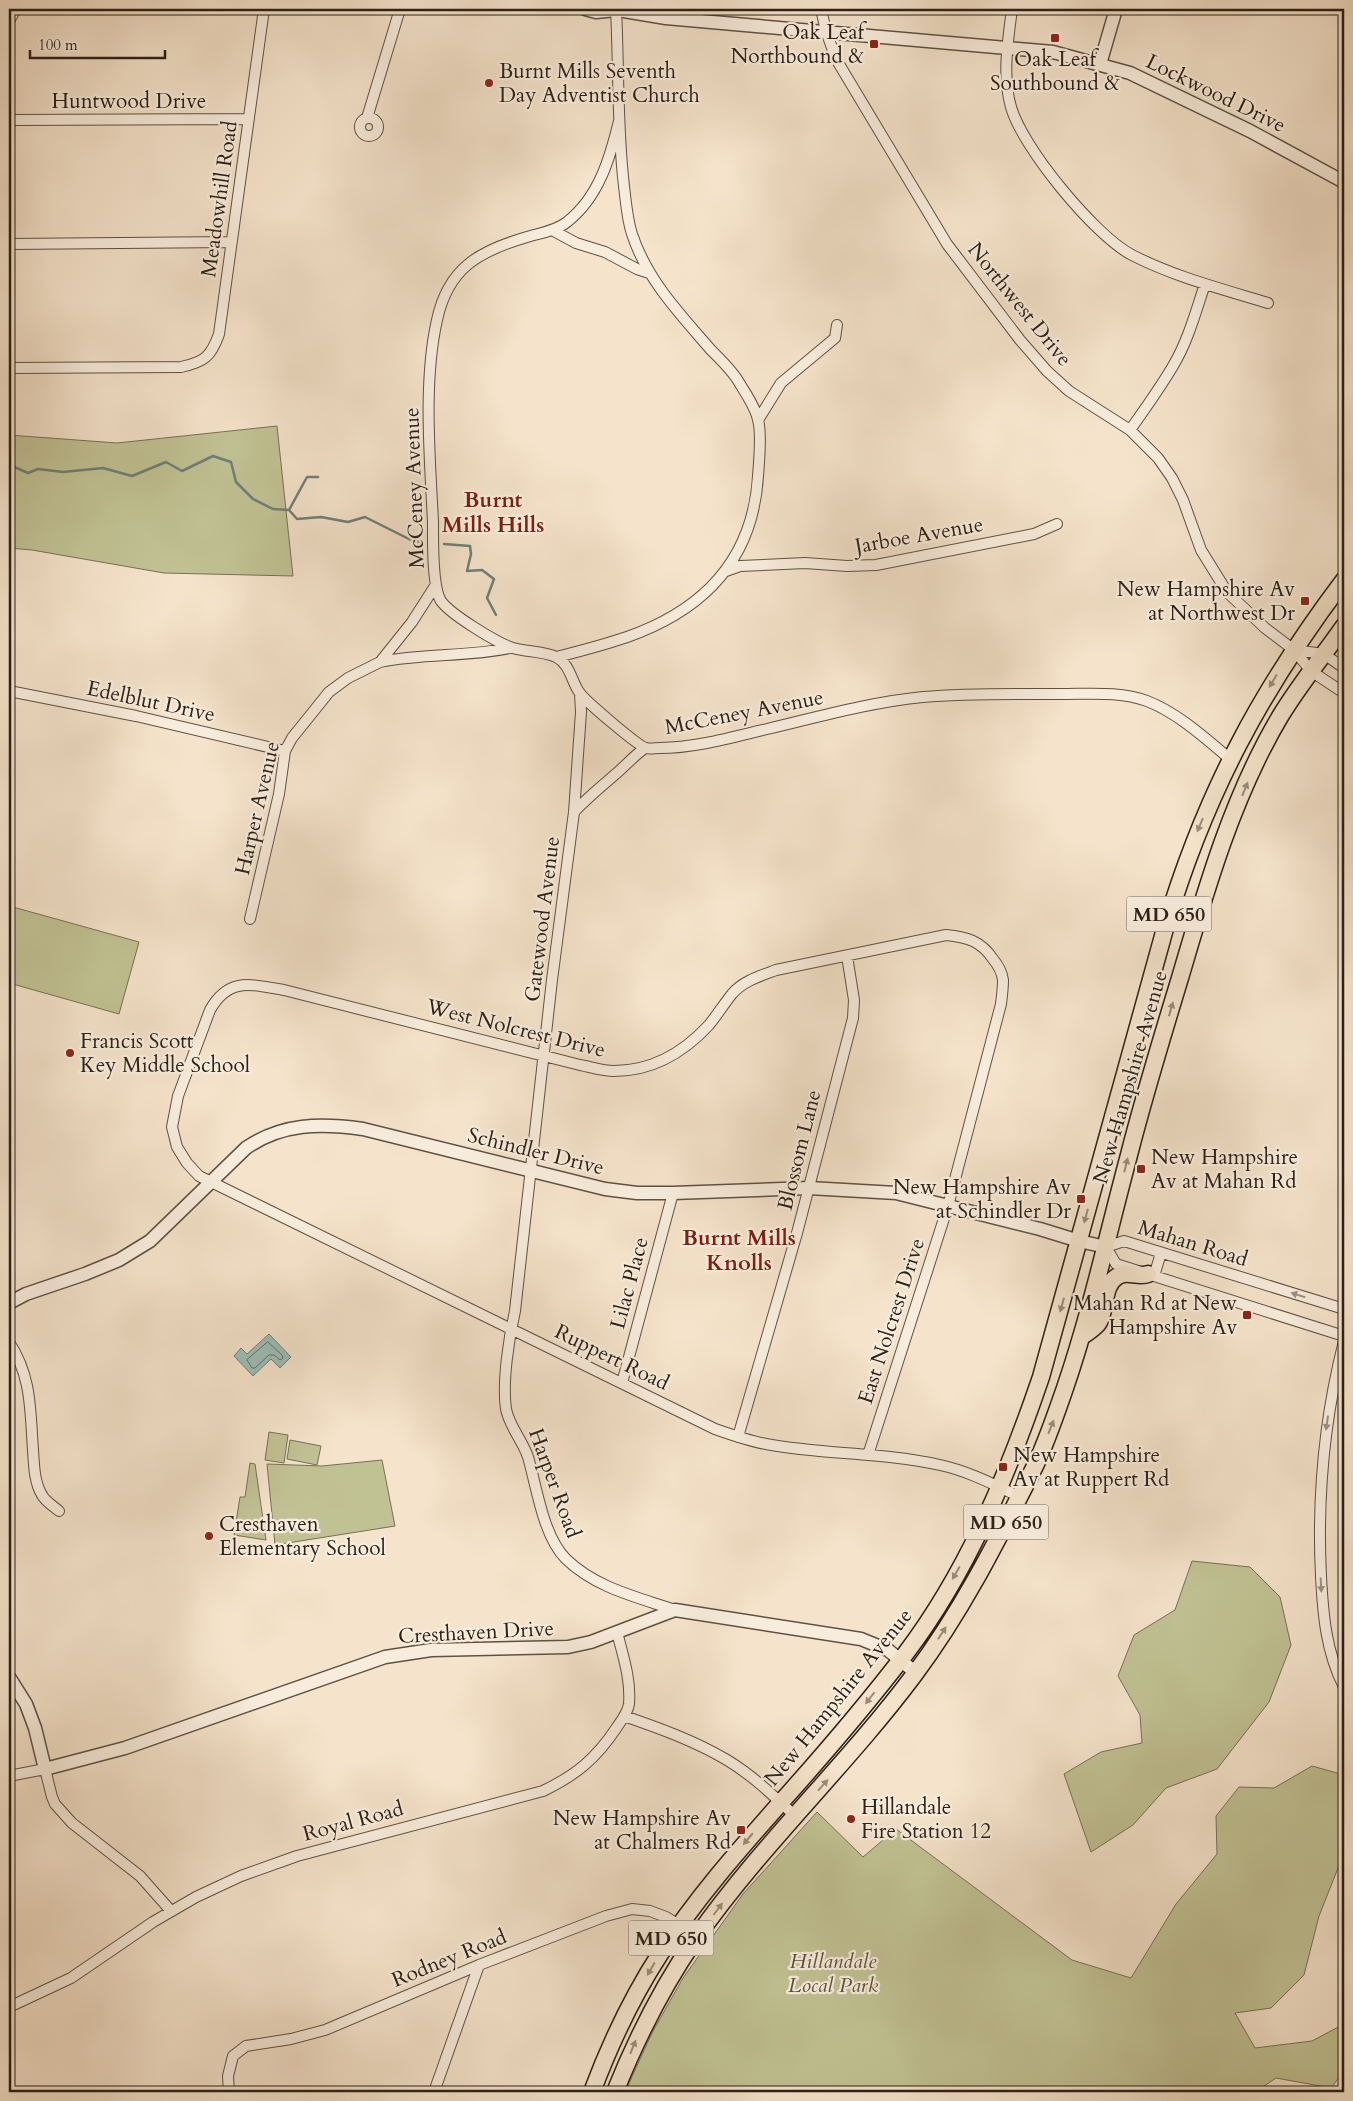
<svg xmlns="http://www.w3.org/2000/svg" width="1353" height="2101" font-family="Cardo,serif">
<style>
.green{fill:#c1c294;stroke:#767156}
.water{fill:#9cbeb8;stroke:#6f7f78}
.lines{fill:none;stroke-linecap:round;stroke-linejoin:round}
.shore{stroke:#646f68;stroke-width:1}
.stream{stroke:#6f7f78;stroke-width:2.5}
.minor-casing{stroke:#5e5145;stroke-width:12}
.tertiary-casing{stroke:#5e5145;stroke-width:15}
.primary-casing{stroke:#2b2018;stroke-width:19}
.minor{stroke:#f8eddd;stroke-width:10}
.tertiary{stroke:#f8eddd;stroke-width:12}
.primary{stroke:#f5e3cb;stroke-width:16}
.oneway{fill:#9a8b7a}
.oneway2{fill:#9c9184}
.poi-dot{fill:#8f2418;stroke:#f8eddd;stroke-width:2}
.labels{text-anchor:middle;stroke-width:4.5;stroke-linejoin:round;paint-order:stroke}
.shield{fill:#f8eddd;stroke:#685e53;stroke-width:1}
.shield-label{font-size:20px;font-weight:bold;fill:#2b2018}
.poi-label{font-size:21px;fill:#2b2018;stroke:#f8eddd;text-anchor:start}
.street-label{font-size:21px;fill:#2b2018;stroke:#f8eddd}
.park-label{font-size:21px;font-style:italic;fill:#58513d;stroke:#f8eddd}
.neighbourhood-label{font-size:22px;font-weight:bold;fill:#7a1f14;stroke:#f8eddd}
</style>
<rect width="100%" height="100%" fill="#f5e3cb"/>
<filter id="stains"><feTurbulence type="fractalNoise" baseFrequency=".004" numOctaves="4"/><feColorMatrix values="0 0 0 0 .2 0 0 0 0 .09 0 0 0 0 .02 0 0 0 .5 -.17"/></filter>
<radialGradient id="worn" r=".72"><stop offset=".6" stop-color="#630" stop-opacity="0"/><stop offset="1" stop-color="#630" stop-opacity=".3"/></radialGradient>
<path class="green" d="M277 426 293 576 164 573 32 550 9 548V435L117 443Z
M13 907 139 942 119 1014 9 983V923Z
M269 1432 288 1435 284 1463 265 1460Z
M290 1440 321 1446 317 1465 287 1459Z
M382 1460 395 1526 275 1545 267 1464 322 1466Z
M250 1463 255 1464 266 1540 234 1535 240 1497H245Z
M1192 1561 1250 1567 1280 1597 1291 1645 1269 1702 1217 1769 1166 1788 1133 1825 1091 1852 1064 1774 1101 1752 1142 1743 1140 1715 1118 1676 1134 1635 1175 1610Z
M1312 1766 1344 1775V1853L1319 1916 1304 1975 1271 2008 1235 2013 1255 2048 1312 2041 1344 2024V2071L1331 2088 1276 2078 1255 2092H625L652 2033 683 1978 743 1894 817 1812 863 1857 896 1829 1072 1960 1131 1978 1176 1904 1217 1854 1216 1816 1239 1787 1274 1788Z"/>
<path class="water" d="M269 1334 291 1357 280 1368 271 1359 253 1376 234 1356 241 1348 247 1354Z"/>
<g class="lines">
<path class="shore" d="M268 1342 282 1355 283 1358 280 1360 274 1355H269L255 1368H252L247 1360Z"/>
<path class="stream" d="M9 466 10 465 28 473 38 469 63 472 103 468 132 476 166 462 182 471 213 456 231 462 236 482 253 499 273 509 289 510 297 519 321 517 348 522 365 517 409 539 421 542
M289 510 307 477H318
M444 544 470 546 471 554 467 571 482 570 494 579 487 598 496 615"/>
<defs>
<path id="minor" d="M821 9 826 31 836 59 947 244 1020 340 1047 371 1069 391 1130 430 1158 458 1172 478 1183 500 1201 550 1227 592 1265 628 1294 650 1311 671 1344 693
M1012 9C1008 40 1002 76 1011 107 1022 147 1095 236 1132 255 1175 277 1222 289 1268 303
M9 21 16 9
M360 127a9 9 0 1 1 18 0a9 9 0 1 1-18 0Z
M367 118 400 9
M9 120 249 119
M619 121C610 158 599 197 567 222 556 231 540 233 527 237 479 251 448 268 437 320 423 382 430 459 433 522 433 540 432 587 441 601 450 614 497 643 513 648 526 652 543 651 556 657 570 664 571 680 579 692 584 700 638 746 646 748 650 749 655 748 660 748 695 748 733 737 767 729 818 717 871 702 923 697 969 693 1015 694 1061 694 1089 694 1121 691 1147 701 1178 713 1205 738 1230 759
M552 230 576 243 605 252 637 269 649 273
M9 244 231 242
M9 368 181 367C204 362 211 357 219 334L264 9
M758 420 781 383 835 338 837 325
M1130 430C1145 409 1160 388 1173 366 1188 341 1196 311 1205 284
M726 571 740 566 805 563 847 566 876 565 1034 534 1057 524
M1294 650 1324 654 1344 668
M557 657C580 651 604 645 627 637 704 610 753 560 758 476 759 462 762 433 758 420 756 408 746 394 740 384 733 371 721 360 711 350 680 314 647 280 632 234 627 219 626 202 624 186 617 128 619 68 616 9
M380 662C423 653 468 657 510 648
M9 691 136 716 285 751
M580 693 581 712 574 812 552 980 515 1311C509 1337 502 1382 506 1409 509 1426 523 1441 528 1457 537 1488 543 1536 566 1559 596 1588 637 1597 675 1610
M574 812C588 797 603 785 618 772 628 763 635 755 645 748
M250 919 279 794 285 751 292 738 329 692 348 678 380 662 412 622 435 586
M1154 1276 1161 1253
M1344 1309 1124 1241 1106 1247 1116 1264 1344 1336
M1344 1341C1324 1419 1317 1496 1321 1576 1323 1615 1326 1652 1344 1687
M9 1342C32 1377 30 1410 33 1450 34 1464 34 1482 42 1495 45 1501 53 1506 59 1511
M622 1383 673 1193
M738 1437 797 1233 853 1018 854 1000 847 956
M868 1455 948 1206 1001 1004C1002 996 1003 988 1003 980 1002 972 998 965 993 959 981 941 967 937 946 935L776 970C760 976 743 981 732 994 724 1004 717 1015 709 1025 684 1052 652 1071 614 1071 603 1071 591 1067 580 1065L284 990C252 985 229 976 210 1010L178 1096 172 1127 177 1147 187 1163 199 1176 715 1429C732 1435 749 1441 766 1444 824 1455 883 1452 940 1465 968 1471 993 1484 1018 1496
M624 1716C659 1728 695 1741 727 1760 752 1775 774 1796 795 1816
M9 1776 45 1769 52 1797 55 1804 72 1823 140 1876 171 1911
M9 2007 71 1978 153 1922 196 1897 241 1876 297 1856 543 1791C576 1775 596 1759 617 1727 622 1720 628 1712 629 1704 631 1679 623 1656 617 1632
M229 2092 228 2076 233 2056 246 2046 291 2039 325 2030 479 1965 606 1916 632 1909 650 1911 666 1917 697 1936
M434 2092 479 1965"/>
<path id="tertiary" d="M585 9 596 12 616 10
M612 9 666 18 1053 52 1130 73 1250 131 1344 182
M1100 64 1116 9
M9 1303 26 1294 85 1274 119 1260 150 1241 246 1148C282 1123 321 1123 363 1129L605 1189 637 1193H673L809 1188 896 1193 1040 1229 1079 1241 1106 1247
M9 1677 26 1704 35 1728 45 1769 125 1748 385 1657 431 1650 568 1647 591 1642 675 1610 861 1639 888 1650 916 1673"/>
<path id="primary" d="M1081 1337C1086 1333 1096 1328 1099 1322 1107 1308 1102 1285 1118 1276 1127 1270 1138 1278 1148 1274
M592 2092C610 2044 632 1997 660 1954 698 1895 745 1843 791 1791 831 1746 870 1700 906 1653 968 1571 1008 1474 1041 1377L1166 925C1206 792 1261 690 1344 580
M615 2092C637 2037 662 1987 696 1938 762 1844 846 1766 914 1675 963 1610 999 1537 1035 1466 1047 1441 1056 1414 1065 1388 1091 1312 1108 1233 1129 1155 1144 1096 1162 1037 1180 978 1206 889 1233 795 1281 715 1300 684 1323 656 1344 626"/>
</defs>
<use href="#minor" class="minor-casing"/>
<use href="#tertiary" class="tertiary-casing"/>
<use href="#primary" class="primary-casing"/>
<use href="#minor" class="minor"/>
<use href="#tertiary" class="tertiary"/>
<use href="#primary" class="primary"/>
</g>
<defs><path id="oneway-solid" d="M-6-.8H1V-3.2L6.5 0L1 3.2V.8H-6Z" transform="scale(1.25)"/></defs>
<g class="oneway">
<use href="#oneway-solid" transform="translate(1273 681) rotate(121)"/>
<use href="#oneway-solid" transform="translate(1245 789) rotate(-68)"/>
<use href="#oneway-solid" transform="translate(1200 825) rotate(113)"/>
<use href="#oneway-solid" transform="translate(1171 1009) rotate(-74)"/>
<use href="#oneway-solid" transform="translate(1126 1165) rotate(-76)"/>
<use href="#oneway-solid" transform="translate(1086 1216) rotate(105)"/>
<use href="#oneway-solid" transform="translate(1062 1305) rotate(106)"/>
<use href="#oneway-solid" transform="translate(1051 1427) rotate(-68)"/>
<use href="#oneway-solid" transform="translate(956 1573) rotate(120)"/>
<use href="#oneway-solid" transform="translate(942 1633) rotate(-57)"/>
<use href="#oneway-solid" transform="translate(870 1698) rotate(128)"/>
<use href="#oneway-solid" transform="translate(823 1785) rotate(-48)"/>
<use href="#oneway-solid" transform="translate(748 1839) rotate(130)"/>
<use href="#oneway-solid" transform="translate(718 1909) rotate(-53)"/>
<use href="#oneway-solid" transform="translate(651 1969) rotate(120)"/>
<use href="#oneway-solid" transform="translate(633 2047) rotate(-68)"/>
</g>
<g class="oneway2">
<use href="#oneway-solid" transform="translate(1298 1295) rotate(-163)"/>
<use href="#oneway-solid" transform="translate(1327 1423) rotate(98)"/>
<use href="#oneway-solid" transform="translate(1321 1585) rotate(87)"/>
</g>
<g class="poi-dot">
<rect x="1050" y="33" width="10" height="10" rx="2.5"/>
<rect x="869" y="39" width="10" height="10" rx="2.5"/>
<circle cx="489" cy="83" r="5"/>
<rect x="1300" y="596" width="10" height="10" rx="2.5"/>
<circle cx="70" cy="1053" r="5"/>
<rect x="1136" y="1164" width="10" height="10" rx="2.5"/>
<rect x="1076" y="1194" width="10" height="10" rx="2.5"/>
<rect x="1242" y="1310" width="10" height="10" rx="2.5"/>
<rect x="998" y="1462" width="10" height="10" rx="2.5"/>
<circle cx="209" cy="1536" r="5"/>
<circle cx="851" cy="1819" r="5"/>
<rect x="736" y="1825" width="10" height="10" rx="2.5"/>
</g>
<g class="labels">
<g class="shield">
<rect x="1126.5" y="896.5" width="85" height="35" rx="4"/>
<rect x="963.5" y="1504.5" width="85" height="35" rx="4"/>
<rect x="628.5" y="1920.5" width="85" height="35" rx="4"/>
</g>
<g class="shield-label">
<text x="1169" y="921">MD 650</text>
<text x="1006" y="1529">MD 650</text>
<text x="671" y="1945">MD 650</text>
</g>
<g class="poi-label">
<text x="864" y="39" text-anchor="end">Oak Leaf<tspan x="864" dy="24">Northbound &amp;</tspan></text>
<text x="1055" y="66" text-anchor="middle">Oak Leaf<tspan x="1055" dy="24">Southbound &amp;</tspan></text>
<text x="499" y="78">Burnt Mills Seventh<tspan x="499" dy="24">Day Adventist Church</tspan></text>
<text x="1295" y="596" text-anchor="end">New Hampshire Av<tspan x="1295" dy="24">at Northwest Dr</tspan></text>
<text x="80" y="1048">Francis Scott<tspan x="80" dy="24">Key Middle School</tspan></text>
<text x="1151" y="1164">New Hampshire<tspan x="1151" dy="24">Av at Mahan Rd</tspan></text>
<text x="1071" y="1194" text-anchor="end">New Hampshire Av<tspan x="1071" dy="24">at Schindler Dr</tspan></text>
<text x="1237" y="1310" text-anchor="end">Mahan Rd at New<tspan x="1237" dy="24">Hampshire Av</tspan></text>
<text x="1013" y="1462">New Hampshire<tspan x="1013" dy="24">Av at Ruppert Rd</tspan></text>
<text x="219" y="1531">Cresthaven<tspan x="219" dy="24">Elementary School</tspan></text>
<text x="861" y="1814">Hillandale<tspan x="861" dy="24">Fire Station 12</tspan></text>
<text x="731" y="1825" text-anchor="end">New Hampshire Av<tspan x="731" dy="24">at Chalmers Rd</tspan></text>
</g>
<g class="street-label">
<text transform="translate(1216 93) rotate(26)" y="7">Lockwood Drive</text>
<text x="129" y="108">Huntwood Drive</text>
<text transform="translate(219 199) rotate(-82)" y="7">Meadowhill Road</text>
<text transform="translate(1020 304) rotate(51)" y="7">Northwest Drive</text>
<text transform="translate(414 488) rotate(-92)" y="7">McCeney Avenue</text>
<text transform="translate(919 535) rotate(-10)" y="7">Jarboe Avenue</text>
<text transform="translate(151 701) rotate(12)" y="7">Edelblut Drive</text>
<text transform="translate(744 712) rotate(-11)" y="7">McCeney Avenue</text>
<text transform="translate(257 808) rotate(-77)" y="7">Harper Avenue</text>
<text transform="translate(542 919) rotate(-83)" y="7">Gatewood Avenue</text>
<text transform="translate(516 1028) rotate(14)" y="7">West Nolcrest Drive</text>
<text transform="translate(1130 1077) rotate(-74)" y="7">New Hampshire Avenue</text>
<text transform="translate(799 1150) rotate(-76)" y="7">Blossom Lane</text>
<text transform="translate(536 1151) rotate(14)" y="7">Schindler Drive</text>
<text transform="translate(1193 1243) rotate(17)" y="7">Mahan Road</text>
<text transform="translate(629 1283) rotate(-75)" y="7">Lilac Place</text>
<text transform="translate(891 1321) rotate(-72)" y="7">East Nolcrest Drive</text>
<text transform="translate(612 1357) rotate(26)" y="7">Ruppert Road</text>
<text transform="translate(555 1483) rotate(70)" y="7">Harper Road</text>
<text transform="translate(476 1632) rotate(-3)" y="7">Cresthaven Drive</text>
<text transform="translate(838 1697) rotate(-51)" y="7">New Hampshire Avenue</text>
<text transform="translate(353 1821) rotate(-15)" y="7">Royal Road</text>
<text transform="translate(449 1958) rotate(-22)" y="7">Rodney Road</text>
</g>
<g class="park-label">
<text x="833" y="1968">Hillandale<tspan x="833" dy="24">Local Park</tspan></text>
</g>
<g class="neighbourhood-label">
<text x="493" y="507">Burnt<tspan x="493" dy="25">Mills Hills</tspan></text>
<text x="739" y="1245">Burnt Mills<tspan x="739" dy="25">Knolls</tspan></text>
</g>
</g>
<rect width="1353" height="2101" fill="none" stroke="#f5e3cb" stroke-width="30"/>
<rect x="10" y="10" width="1333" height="2081" fill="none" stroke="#2b2018" stroke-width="2.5"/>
<rect x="15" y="15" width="1323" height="2071" fill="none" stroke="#2b2018"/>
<path d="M30 50v8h135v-8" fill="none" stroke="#2b2018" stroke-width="2.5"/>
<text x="38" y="50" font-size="15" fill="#2b2018" stroke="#f8eddd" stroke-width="4" paint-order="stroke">100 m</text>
<rect width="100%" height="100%" filter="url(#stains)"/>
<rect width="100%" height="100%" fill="url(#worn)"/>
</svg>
